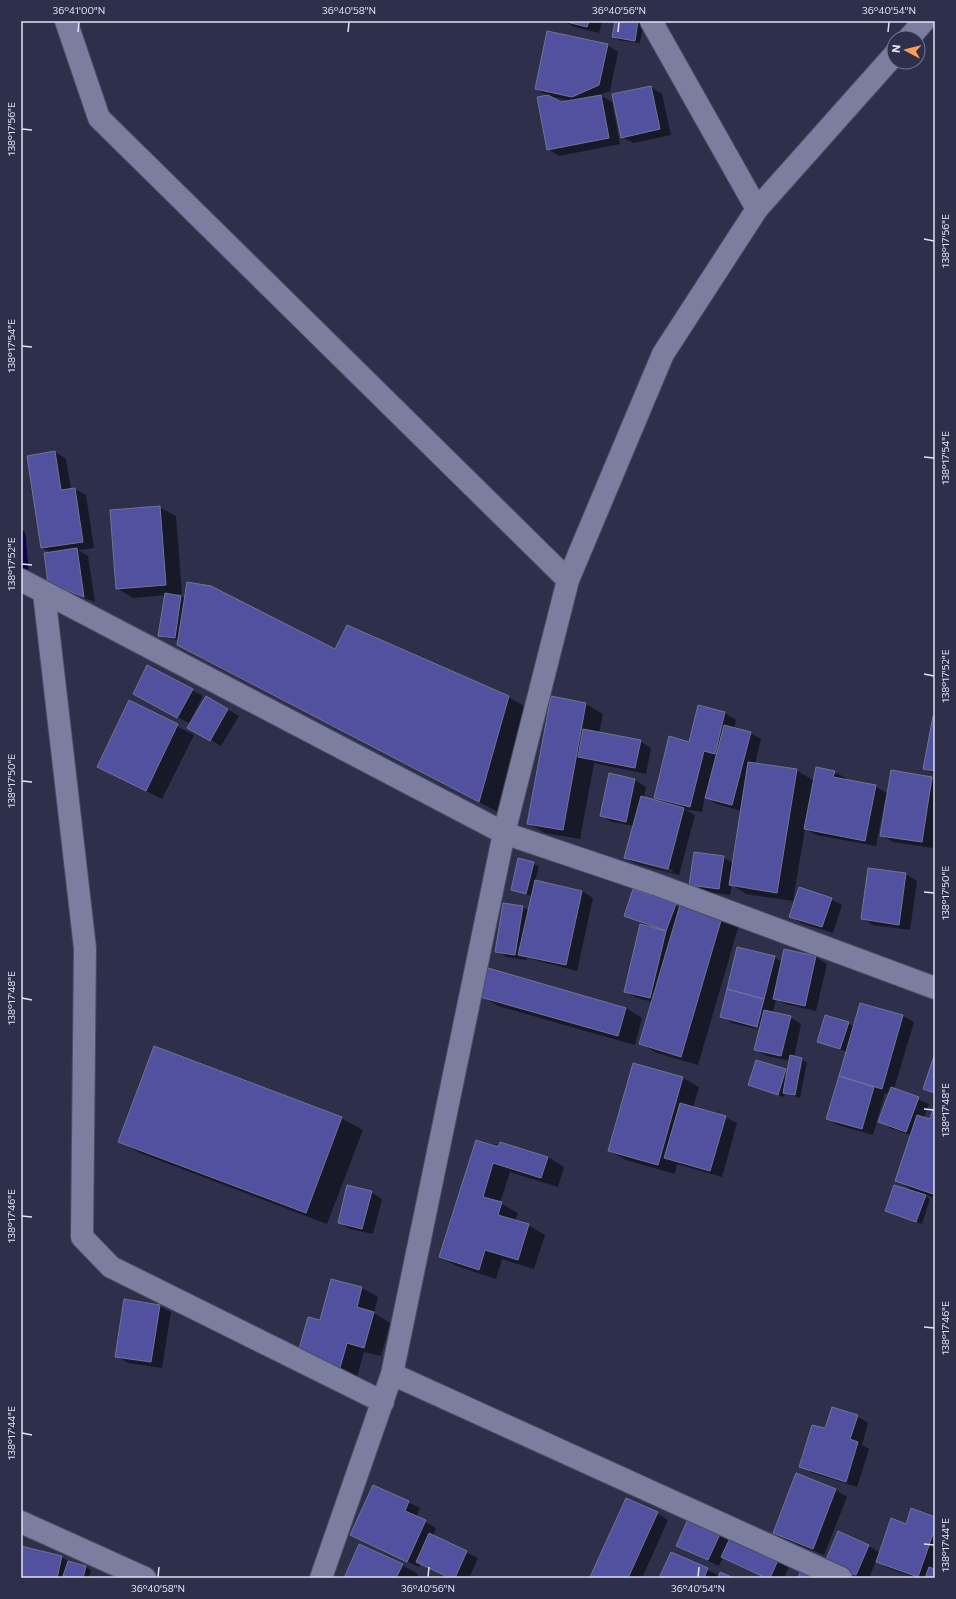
<svg xmlns="http://www.w3.org/2000/svg" width="956" height="1599" font-family="Commissioner,sans-serif">
<style>
.shadow{fill:#0007;fill-rule:evenodd}
.lines{fill:none;stroke-linecap:round;stroke-linejoin:round}
.stream{stroke:#14004c;stroke-width:9}
.building{fill:#5151a0;stroke:#717494}
.minor-casing{stroke:#4b4b63;stroke-width:24}
.minor{stroke:#7b7e9f;stroke-width:22}
.ticks{fill:none;stroke:#e0e2f5;stroke-width:1.5}
.neatline{fill:none;stroke:#e0e2f5;stroke-width:1.5}
.ticks-label{font-size:10px;text-anchor:middle;fill:#e0e2f5}
</style>
<rect width="100%" height="100%" fill="#2d2f4b"/>
<path class="shadow" d="M564 21H602L599 33 574 27Z
M616 21H644L640 43 618 40 613 36Z
M607 45 618 52 610 91 600 95 612 102 620 144 559 156 548 149V96L536 89ZM548 96 573 101 561 103Z
M651 87 662 94 671 135 633 143 622 137Z
M55 452 66 459 71 489H75L86 495 94 548 78 550 88 556 95 602 61 589 49 582 52 553 42 548Z
M159 507 176 516 182 594 173 595 181 596 335 651 509 697 530 710 500 813 199 657 178 645V640L165 638 159 635 166 595 133 598 117 588Z
M192 690 203 696 189 723 145 700Z
M206 697 239 716 221 746 189 727Z
M552 698 586 704 603 714 599 733 640 741 651 748 646 774 594 763 580 839 545 833 528 823Z
M129 702 194 735 162 799 98 766Z
M698 706 725 713 736 720 734 728 750 733 761 739 755 764 796 770 814 781 834 772 846 778 845 781 875 786 888 794 892 771 935 780V834L933 848 893 842 881 835 887 800H885L876 846 816 835 805 829 793 901 746 894 732 885 730 895 701 891 690 885 723 857 733 863 742 811 717 804 705 797 702 812 684 809 695 815 679 875 637 864 625 858 634 826 612 822 601 815 610 775 635 780 646 787 644 798 664 802 655 798 689 743ZM636 860 673 870 672 872 636 862Z
M935 718V775L924 768Z
M519 859 539 866 535 881 582 891 593 898 577 971 527 958 526 960 507 957 496 951 504 904 523 907 529 911 532 896 512 890Z
M869 869 906 874 917 881 910 930 873 925 862 918Z
M831 899 842 905 833 933 801 923 790 916Z
M675 905 680 908 722 918 738 928 698 1065 657 1053 641 1044 653 1002 637 998 626 992 646 925 625 915Z
M774 957 782 962 816 957 827 964 816 1011 785 1004 776 999 773 1013 790 1017 801 1024 794 1057 807 1062 800 1098 785 1093 784 1097 749 1085 757 1061 788 1071 790 1061 767 1056 755 1050 760 1030 732 1023 721 1016ZM753 1023 760 1028V1030L752 1025Z
M482 996 626 1008 642 1018 635 1045 498 1006Z
M903 1016 914 1022 894 1089 929 1104 924 1118 930 1120 935 1106V1198L912 1190 896 1180 911 1135 890 1128 879 1121 889 1094 885 1093 873 1135 838 1125 827 1118 847 1052 818 1041 848 1023 854 1027Z
M683 1078 699 1087 693 1108 725 1117 737 1123 722 1177 677 1164 675 1174 626 1160 609 1151Z
M341 1118 363 1130 327 1224 140 1153 119 1141Z
M501 1143 548 1157 564 1167 558 1187 510 1172 500 1203 518 1213 515 1221 528 1225 545 1235 534 1269 502 1259 496 1279 457 1266 440 1257Z
M371 1192 382 1199 373 1234 350 1229 339 1223Z
M925 1196 930 1199 922 1224 886 1210Z
M332 1280 362 1288 378 1297 374 1313 390 1323 381 1356 364 1352 357 1377 314 1365 320 1322Z
M159 1306 171 1312 162 1368 128 1363 117 1356Z
M857 1416 868 1423 862 1445 869 1449 857 1487 812 1473 801 1466 826 1430Z
M797 1475 836 1490 847 1497 824 1555 785 1539 774 1533Z
M374 1486 420 1508 416 1517 436 1528 433 1536 478 1558 469 1578H449L420 1564 419 1567 351 1535Z
M657 1513 668 1520 642 1578H594Z
M690 1518 790 1565 784 1578H766L723 1557 719 1566 677 1545Z
M935 1518V1565L933 1570H935V1578H916L888 1568 876 1561 869 1578H862L838 1568 869 1546 880 1553 907 1525Z
M21 1547 61 1557 70 1562 86 1567 91 1570 89 1578H21Z
M672 1553 720 1576 732 1578H660Z
M402 1565 418 1574 417 1578H345Z"/>
<g class="lines">
<path class="stream" d="M21 535 24 568"/>
</g>
<path class="building" d="M563 21H589L587 27Z
M615 21H638L635 41 612 37Z
M547 31 608 44 599 85 572 97 535 89Z
M651 86 660 129 621 138 612 94Z
M548 95 561 102 601 95 609 138 547 150 537 97Z
M55 451 61 490 75 488 83 542 41 548 27 456Z
M160 506 166 585 116 589 110 510Z
M77 548 84 597 48 583 44 553Z
M187 582 211 586 335 649 347 625 509 696 479 802 177 645Z
M165 593 181 596 175 638 158 636Z
M147 665 193 689 177 718 133 694Z
M206 696 228 709 210 741 187 728Z
M551 696 586 703 563 830 527 824Z
M129 700 178 724 146 791 97 767Z
M698 705 725 712 715 754 704 751 690 807 654 798 669 736 689 742Z
M933 716 935 717V771L923 769Z
M724 725 751 732 732 805 705 798Z
M583 729 641 740 635 768 578 757Z
M748 762 797 769 777 893 729 885Z
M816 767 835 771 833 777 876 785 865 841 804 829Z
M891 770 932 777 922 842 880 836Z
M609 773 635 779 626 822 600 816Z
M641 796 684 808 668 869 624 858Z
M694 852 724 856 719 889 689 885Z
M518 858 534 862 526 894 511 890Z
M868 868 906 873 899 925 861 919Z
M535 880 582 891 566 965 518 955Z
M799 887 832 898 822 927 789 917Z
M633 889 676 904 666 931 624 916Z
M503 903 523 906 515 955 495 952Z
M680 905 722 917 681 1057 639 1044Z
M640 924 666 931 650 998 624 992Z
M737 947 775 956 764 999 727 989Z
M784 949 816 956 805 1006 773 999Z
M488 968 626 1008 618 1036 480 997Z
M727 989 764 999 757 1027 720 1017Z
M860 1003 903 1015 882 1089 839 1076Z
M764 1010 791 1016 781 1056 754 1050Z
M825 1015 849 1022 840 1049 817 1042Z
M154 1046 342 1117 306 1213 118 1142Z
M935 1053V1093L923 1089Z
M790 1055 802 1058 795 1095 783 1093Z
M756 1060 786 1069 778 1095 748 1085Z
M633 1063 683 1077 658 1165 608 1151Z
M839 1076 874 1087 862 1129 826 1119Z
M891 1087 919 1097 906 1132 878 1122Z
M680 1103 726 1116 710 1171 664 1158Z
M935 1103V1187L933 1194 895 1181 917 1115 930 1119Z
M476 1140 498 1147 500 1142 548 1157 541 1178 493 1163 483 1197 502 1202 498 1215 529 1224 518 1260 485 1250 479 1270 439 1257Z
M347 1185 372 1191 362 1229 338 1223Z
M894 1185 926 1195 916 1222 885 1211Z
M331 1279 362 1287 357 1307 374 1312 364 1348 347 1343 340 1368 297 1356 308 1317 320 1320Z
M124 1299 160 1305 151 1362 115 1357Z
M832 1407 858 1415 850 1439 858 1442 846 1482 799 1467 812 1425 825 1428Z
M796 1473 836 1489 813 1549 773 1533Z
M373 1485 409 1501 405 1511 426 1520 407 1562 350 1535Z
M626 1498 658 1512 628 1578H593L590 1577Z
M911 1508 935 1517V1528L918 1577 876 1562 891 1518 906 1524Z
M689 1517 721 1532 708 1560 676 1546Z
M838 1531 869 1545 856 1575 825 1562Z
M429 1533 467 1551 455 1578H450L416 1562Z
M731 1536 779 1558 770 1578H766L721 1557Z
M359 1544 403 1564 396 1578H344Z
M21 1546 62 1556 57 1578H21Z
M671 1552 708 1568 704 1578H659Z
M68 1561 86 1566 83 1578 63 1576Z
M929 1567 935 1569V1578H925Z
M801 1570 820 1578H798Z
M720 1572 734 1578H718Z"/>
<g class="lines">
<defs>
<path id="minor" d="M66 21 99 118 568 580
M651 21 757 209
M909 38 924 21
M21 580 504 833 655 884 935 988
M44 593 85 948 82 1237 111 1267 383 1402
M392 1374 841 1578
M21 1522 145 1578
M321 1578 392 1374 504 833 568 580 663 354 757 209 894 55"/>
</defs>
<use href="#minor" class="minor-casing"/>
<use href="#minor" class="minor"/>
</g>
<path class="ticks" d="M78 32 79 22M348 32 349 22M618 32 619 22M888 32 889 22M22 129 32 130M924 239 934 241M22 346 32 347M924 457 934 458M22 564 32 565M924 674 934 676M22 781 32 782M924 892 934 893M22 998 32 1000M924 1109 934 1110M22 1216 32 1217M924 1327 934 1328M22 1433 32 1435M924 1544 934 1545M158 1577 159 1567M428 1577 429 1567M698 1577 699 1567"/>
<rect width="956" height="1599" fill="none" stroke="#2d2f4b" stroke-width="44"/>
<g transform="translate(906 50) rotate(277)"><circle r="19" fill="#2d2f4b" stroke="#75778f"/>
<path d="M0-3L7 15L0 10L-7 15Z" fill="#fc9d53"/>
<text y="-6" font-size="11" font-weight="bold" text-anchor="middle" fill="#e0e2f5">N</text>
</g>
<rect x="22" y="22" width="912" height="1555" class="neatline"/>
<g class="ticks-label">
<text x="79" y="14">36°41'00"N</text>
<text x="349" y="14">36°40'58"N</text>
<text x="619" y="14">36°40'56"N</text>
<text x="889" y="14">36°40'54"N</text>
<text transform="translate(11 129) rotate(-90)" y="4">138°17'56"E</text>
<text transform="translate(945 241) rotate(-90)" y="4">138°17'56"E</text>
<text transform="translate(11 346) rotate(-90)" y="4">138°17'54"E</text>
<text transform="translate(945 458) rotate(-90)" y="4">138°17'54"E</text>
<text transform="translate(11 564) rotate(-90)" y="4">138°17'52"E</text>
<text transform="translate(945 676) rotate(-90)" y="4">138°17'52"E</text>
<text transform="translate(11 781) rotate(-90)" y="4">138°17'50"E</text>
<text transform="translate(945 893) rotate(-90)" y="4">138°17'50"E</text>
<text transform="translate(11 998) rotate(-90)" y="4">138°17'48"E</text>
<text transform="translate(945 1110) rotate(-90)" y="4">138°17'48"E</text>
<text transform="translate(11 1216) rotate(-90)" y="4">138°17'46"E</text>
<text transform="translate(945 1328) rotate(-90)" y="4">138°17'46"E</text>
<text transform="translate(11 1433) rotate(-90)" y="4">138°17'44"E</text>
<text transform="translate(945 1545) rotate(-90)" y="4">138°17'44"E</text>
<text x="158" y="1592">36°40'58"N</text>
<text x="428" y="1592">36°40'56"N</text>
<text x="698" y="1592">36°40'54"N</text>
</g>
</svg>
